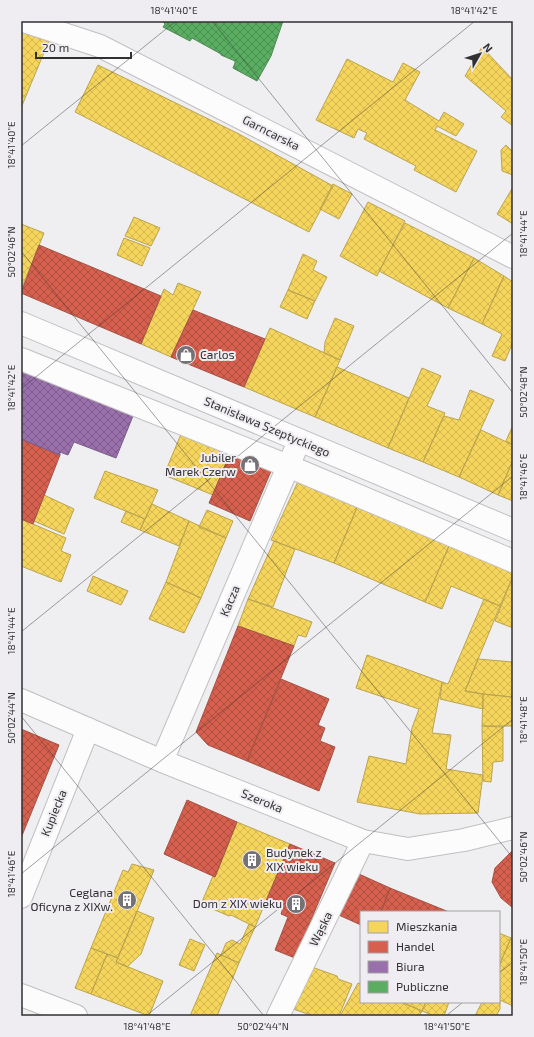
<svg xmlns="http://www.w3.org/2000/svg" width="534" height="1037" font-family="'Exo 2',sans-serif">
<style>
.homes{fill:url(#homes-cross-hatch);stroke:#bba44f}
.shops{fill:url(#shops-cross-hatch);stroke:#a45245}
.offices{fill:url(#offices-cross-hatch);stroke:#7a5d87}
.public{fill:url(#public-cross-hatch);stroke:#4e8853}
.lines{fill:none;stroke-linecap:round;stroke-linejoin:round}
.pedestrian-casing{stroke:#c0bfc1;stroke-width:24}
.minor-casing{stroke:#c0bfc1;stroke-width:24}
.pedestrian{stroke:#fdfcfd;stroke-width:22}
.minor{stroke:#fdfcfd;stroke-width:22}
.ticks{fill:none;stroke:#313032;stroke-width:1;stroke-opacity:0.45}
.labels{text-anchor:middle;stroke-width:4;stroke-linejoin:round;paint-order:stroke}
.street-label{font-size:12px;fill:#313032;stroke:#efedf2}
.poi-label{font-size:12px;fill:#313032;stroke:#efedf2;text-anchor:end}
.neatline{fill:none;stroke:#313032;stroke-width:1.5}
.ticks-label{font-size:10px;text-anchor:middle;fill:#313032}
</style>
<defs>
<pattern id="homes-cross-hatch" width="8" height="8" patternUnits="userSpaceOnUse"><rect width="8" height="8" fill="#f6d55c"/><path d="M0 0l8 8M0 8l8-8" fill="none" stroke="#d3b750"/></pattern>
<pattern id="shops-cross-hatch" width="8" height="8" patternUnits="userSpaceOnUse"><rect width="8" height="8" fill="#d6604d"/><path d="M0 0l8 8M0 8l8-8" fill="none" stroke="#ae5041"/></pattern>
<pattern id="offices-cross-hatch" width="8" height="8" patternUnits="userSpaceOnUse"><rect width="8" height="8" fill="#9970ab"/><path d="M0 0l8 8M0 8l8-8" fill="none" stroke="#7d5c8c"/></pattern>
<pattern id="public-cross-hatch" width="8" height="8" patternUnits="userSpaceOnUse"><rect width="8" height="8" fill="#5aae61"/><path d="M0 0l8 8M0 8l8-8" fill="none" stroke="#4b8e51"/></pattern>
</defs>
<rect width="100%" height="100%" fill="#efeef1"/>
<path class="homes" d="M21 27 50 38 21 108Z
M482 47 513 80V126L501 117 506 111 465 76Z
M347 59 393 82 403 63 420 72 405 100 439 121 444 112 464 124 456 136 437 126 435 130 477 151 456 192 414 170 416 166 364 139 367 133 358 129 354 138 316 120Z
M98 65 237 133 333 186 309 232 75 112Z
M506 145 513 152V175L502 171 501 150Z
M333 184 352 194 339 219 320 209Z
M513 187V224L497 214Z
M368 202 405 221 377 276 340 256Z
M134 217 160 228 151 246 125 236Z
M405 223 474 258 448 308 379 271Z
M21 224 44 233 21 290Z
M124 238 150 248 142 266 117 255Z
M303 254 317 261 313 270 327 277 315 301 288 290Z
M474 258 504 276 482 324 448 308Z
M504 276 513 282V342L505 361 492 356 502 334 482 324Z
M178 283 201 292 171 357 141 344 164 289 173 295Z
M288 290 315 301 307 319 280 307Z
M335 318 354 326 340 360 324 353 325 342Z
M270 328 340 360 315 417 244 387Z
M337 367 409 398 388 448 315 417Z
M422 368 441 376 427 406 445 413 423 462 388 448Z
M470 390 494 400 459 477 423 462 444 416 459 420Z
M513 425V445L506 441Z
M184 427 233 447 213 495 164 475Z
M481 430 513 445V460L498 495 459 477Z
M513 460V501L498 495Z
M105 471 158 490 145 519 94 498Z
M301 475 360 500 334 563 271 540Z
M44 495 74 509 64 534 34 521Z
M360 500 452 539 425 602 334 563Z
M152 504 189 521 179 546 140 530Z
M207 510 233 521 226 538 199 527Z
M126 511 145 519 140 530 121 522Z
M21 519 66 538 61 551 71 555 61 582 21 566Z
M189 521 226 538 201 598 166 582Z
M452 539 513 564V576L500 606 451 586 442 609 425 602Z
M274 541 295 549 273 607 248 599Z
M93 576 128 591 121 605 87 591Z
M513 576V628L495 621Z
M166 582 201 598 184 633 149 619Z
M248 599 312 622 306 637 298 635 294 646 238 626Z
M484 599 500 606 465 691 483 694V709L440 699 442 682 448 684Z
M367 655 442 682 432 733 451 735 446 769 483 775 478 813 420 814 357 802 369 756 406 764 412 728 419 709 356 688Z
M478 659 513 662V692L512 697 483 694 465 691Z
M513 692V726H482L483 694 512 697Z
M482 726 503 727V761L493 762 491 782 483 781Z
M237 822 290 844 255 927 231 915 229 916 201 904 213 876 215 877Z
M132 864 154 870 118 958 91 948 123 870 128 872Z
M137 911 154 918 141 954 127 967 116 962Z
M249 924 255 927 239 963 221 955 226 943 232 940 240 944Z
M499 933 511 938 499 966Z
M511 938 513 939V1006L500 1000V1009L496 1016H475L482 1002H499V966Z
M190 939 205 945 194 971 179 965Z
M91 948 107 954 91 994 75 988Z
M217 953 239 963 217 1016H190Z
M107 954 118 958 116 962 163 981 149 1016 91 994Z
M309 966 337 976 338 979 352 984 339 1016H314L290 1008Z
M358 983 361 984V1002H401L422 1011 419 1016H340Z
M401 1002H426L422 1011Z
M426 1002H449L444 1016H435L422 1011Z"/>
<path class="shops" d="M39 245 161 296 141 344 21 293Z
M193 310 265 339 244 387 171 357Z
M21 439 60 455 33 524 21 519Z
M233 447 274 464 250 521 209 503Z
M238 626 294 646 247 761 208 745 196 732Z
M281 679 329 699 318 725 325 728 320 741 335 747 319 791 247 761Z
M21 729 59 745 21 838Z
M187 800 237 822 215 877 164 854Z
M290 844 335 863 295 958 275 950 288 917 281 914 283 908 266 901Z
M513 850V908L501 898 492 882 495 868Z
M350 870 390 888 381 912H361V925L332 912Z
M390 888 449 912H381Z"/>
<path class="offices" d="M21 365 135 411 116 458 74 442 68 455 60 452V455L21 439Z"/>
<path class="public" d="M162 21H283L271 56 257 81 233 68 235 63V61L221 55V54L192 38 190 41 163 27 165 24Z"/>
<g class="lines">
<defs>
<path id="pedestrian" d="M21 359 288 466 513 561
M21 700 88 729"/>
<path id="minor" d="M24 21 100 46 513 257
M21 323 513 530
M162 761 299 441
M21 897 88 729 162 761 363 841 408 849 464 840 513 828
M21 995 76 1016
M278 1016 363 841"/>
</defs>
<use href="#pedestrian" class="pedestrian-casing"/>
<use href="#minor" class="minor-casing"/>
<use href="#pedestrian" class="pedestrian"/>
<use href="#minor" class="minor"/>
</g>
<path class="ticks" d="M212 21 513 393M21 146 176 21M21 251 513 858M21 389 475 21M21 632 513 233M21 716 264 1016M21 874 513 476M499 973 513 962M146 1016 513 719M446 1016 463 1002"/>
<defs>
<symbol id="shop-disc" viewBox="-11 -11 22 22"><circle r="9.5" fill="#747275" stroke="#efedf2"/><path d="M-5-2.5h2.3a2.7 3.5 0 0 1 5.4 0H5L5.5 6h-11ZM-1.5-2.5h3a1.5 2.3 0 0 0-3 0Z" fill="#fff"/></symbol>
<symbol id="building-disc" viewBox="-11 -11 22 22"><circle r="9.5" fill="#747275" stroke="#efedf2"/><path d="M-4-6H4V6H1V3H-1V6H-4ZM-2.5-4.3h1.7v1.8h-1.7ZM.8-4.3h1.7v1.8H.8ZM-2.5-1h1.7V.8h-1.7ZM.8-1h1.7V.8H.8Z" fill="#fff"/></symbol>
</defs>
<g fill-rule="evenodd">
<use href="#shop-disc" x="175" y="344" width="22" height="22"/>
<use href="#shop-disc" x="239" y="454" width="22" height="22"/>
<use href="#building-disc" x="241" y="849" width="22" height="22"/>
<use href="#building-disc" x="116" y="889" width="22" height="22"/>
<use href="#building-disc" x="285" y="893" width="22" height="22"/>
</g>
<g class="labels">
<g class="street-label">
<text transform="translate(271 133) rotate(27)" y="4">Garncarska</text>
<text transform="translate(267 427) rotate(23)" y="4">Stanisława Szeptyckiego</text>
<text transform="translate(230 601) rotate(-67)" y="4">Kacza</text>
<text transform="translate(262 801) rotate(22)" y="4">Szeroka</text>
<text transform="translate(54 813) rotate(-68)" y="4">Kupiecka</text>
<text transform="translate(321 929) rotate(-64)" y="4">Wąska</text>
</g>
<g class="poi-label">
<text x="200" y="359" text-anchor="start">Carlos</text>
<text x="236" y="462">Jubiler<tspan x="236" dy="14">Marek Czerw</tspan></text>
<text x="266" y="857" text-anchor="start">Budynek z<tspan x="266" dy="14">XIX wieku</tspan></text>
<text x="113" y="897">Ceglana<tspan x="113" dy="14">Oficyna z XIXw.</tspan></text>
<text x="282" y="908">Dom z XIX wieku</text>
</g>
</g>
<rect width="534" height="1037" fill="none" stroke="#efedf2" stroke-width="44"/>
<rect x="360" y="911" width="140" height="92" fill="#efedf2" stroke="#a3a1a5"/>
<rect x="368" y="921" width="20" height="12" fill="#f6d55c" stroke="#a3a1a5"/>
<text x="396" y="931" font-size="12" fill="#313032">Mieszkania</text>
<rect x="368" y="941" width="20" height="12" fill="#d6604d" stroke="#a3a1a5"/>
<text x="396" y="951" font-size="12" fill="#313032">Handel</text>
<rect x="368" y="961" width="20" height="12" fill="#9970ab" stroke="#a3a1a5"/>
<text x="396" y="971" font-size="12" fill="#313032">Biura</text>
<rect x="368" y="981" width="20" height="12" fill="#5aae61" stroke="#a3a1a5"/>
<text x="396" y="991" font-size="12" fill="#313032">Publiczne</text>
<g transform="translate(480 54) rotate(51)" stroke="#efedf2" stroke-width="3" paint-order="stroke">
<path d="M0-3L7 15L0 10L-7 15Z" fill="#313032"/>
<text y="-6" font-size="11" font-weight="bold" text-anchor="middle" fill="#313032">N</text>
</g>
<path d="M36 52v6h95v-6" fill="none" stroke="#313032" stroke-width="2"/>
<text x="42" y="52" font-size="12" fill="#313032" stroke="#efedf2" stroke-width="3" paint-order="stroke">20 m</text>
<rect x="22" y="22" width="490" height="993" class="neatline"/>
<g class="ticks-label">
<text x="174" y="14">18°41'40"E</text>
<text x="474" y="14">18°41'42"E</text>
<text transform="translate(11 145) rotate(-90)" y="4">18°41'40"E</text>
<text transform="translate(523 234) rotate(-90)" y="4">18°41'44"E</text>
<text transform="translate(11 252) rotate(-90)" y="4">50°02'46"N</text>
<text transform="translate(11 388) rotate(-90)" y="4">18°41'42"E</text>
<text transform="translate(523 392) rotate(-90)" y="4">50°02'48"N</text>
<text transform="translate(523 477) rotate(-90)" y="4">18°41'46"E</text>
<text transform="translate(11 631) rotate(-90)" y="4">18°41'44"E</text>
<text transform="translate(11 718) rotate(-90)" y="4">50°02'44"N</text>
<text transform="translate(523 720) rotate(-90)" y="4">18°41'48"E</text>
<text transform="translate(523 857) rotate(-90)" y="4">50°02'46"N</text>
<text transform="translate(11 874) rotate(-90)" y="4">18°41'46"E</text>
<text transform="translate(523 962) rotate(-90)" y="4">18°41'50"E</text>
<text x="147" y="1030">18°41'48"E</text>
<text x="263" y="1030">50°02'44"N</text>
<text x="447" y="1030">18°41'50"E</text>
</g>
</svg>
